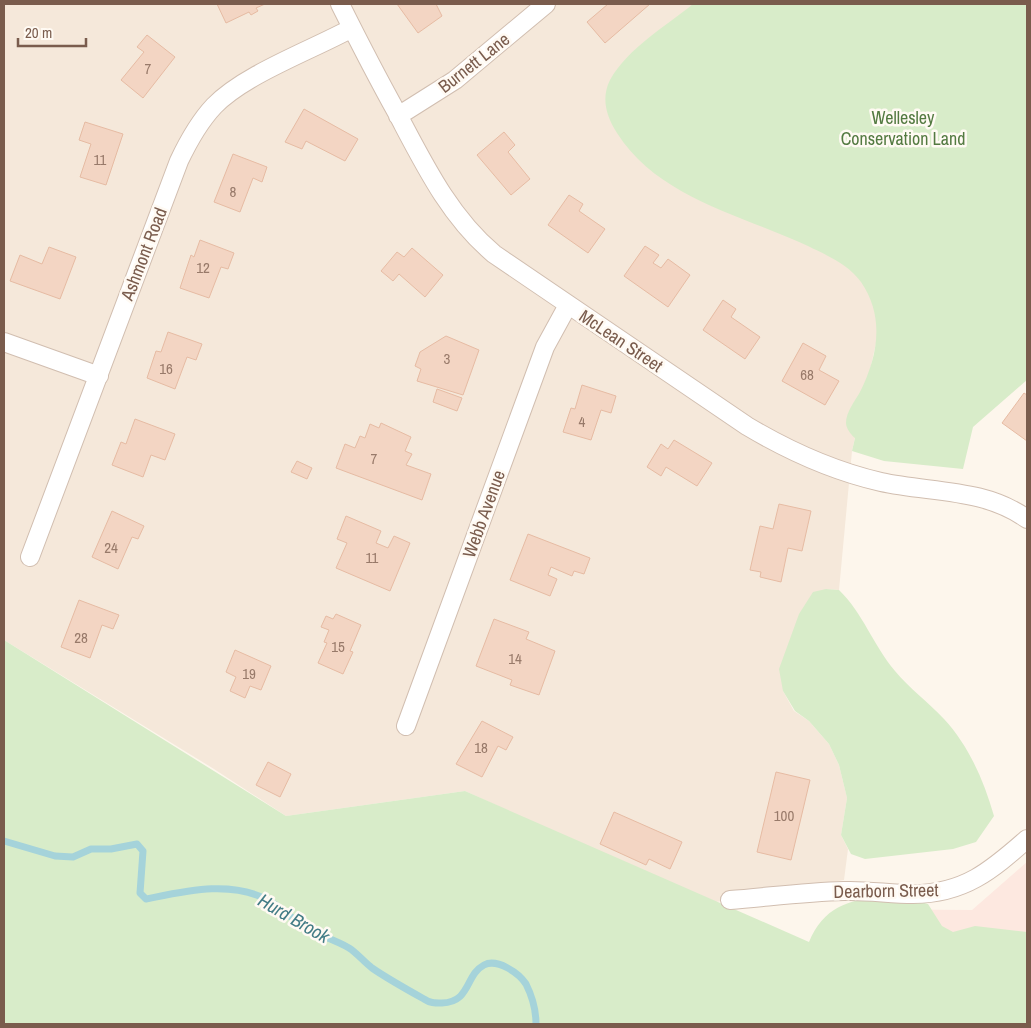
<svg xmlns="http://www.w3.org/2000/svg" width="1031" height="1028" font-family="'Archivo Narrow',sans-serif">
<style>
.residential{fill:#f5e8da}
.commercial{fill:#fde8e0}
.green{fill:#d8ecc9}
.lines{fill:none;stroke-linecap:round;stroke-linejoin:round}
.stream{stroke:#a5d3da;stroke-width:7}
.building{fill:#f3d5c3;stroke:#e6bba3}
.minor-casing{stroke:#d1beb0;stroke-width:20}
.minor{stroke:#fff;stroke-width:18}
.labels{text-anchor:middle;stroke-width:5;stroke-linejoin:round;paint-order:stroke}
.number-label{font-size:15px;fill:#987a6a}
.street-label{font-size:18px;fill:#7a5c4d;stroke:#fffaf3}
.park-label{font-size:18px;fill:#537a41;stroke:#fffaf3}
.water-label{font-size:19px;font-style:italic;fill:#437c86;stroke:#fffaf3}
</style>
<rect width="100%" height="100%" fill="#fdf6ec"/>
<path class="residential" d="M4 4H707L886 298 852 451 839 590 826 589 783 691 794 711 809 721 829 744 839 765 847 798 841 835 848 849 844 880 710 903 465 791 286 816 214 769 4 640Z"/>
<path class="commercial" d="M1027 862V1024L838 909 972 910Z"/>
<path class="green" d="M693 4H1027V380L973 427 963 469 884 461 852 451 855 438C851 435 846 428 846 423 846 412 855 401 860 392 878 356 885 317 861 282 848 264 826 255 808 246 742 215 658 198 617 133 606 116 601 98 610 80 628 48 666 26 693 4Z
M826 589 839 590C863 613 873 645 895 671 909 688 928 702 944 719 969 746 984 781 994 816L976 842 953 849 865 859 851 854 841 835 847 798 839 765 829 744 809 721 795 711 783 691 779 669 799 614 813 592Z
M4 640 286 816 465 791 809 942C823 908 848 899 883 897 890 897 899 895 906 897 914 898 921 902 928 904L942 926 953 932 975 926 1027 932V1024H4Z"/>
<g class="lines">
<path class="stream" d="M4 841 55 856 73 857 91 849H111L137 844 143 851 140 893 146 899C186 891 230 880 268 900 284 909 296 923 311 931 324 937 337 941 349 948 357 953 364 962 372 968 388 979 406 989 424 999 430 1003 434 1003 442 1003 471 1002 465 975 484 965 497 958 519 973 526 984 532 996 536 1011 536 1024"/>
</g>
<path class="building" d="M217 4H265L256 8 258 11 251 15 249 12 226 23Z
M397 4H436L442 16 418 33Z
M608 4H650L605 43 587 22Z
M147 35 175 57 143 98 121 80 144 52 137 47Z
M304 109 358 139 345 161 306 141 302 149 285 142Z
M85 122 123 134 106 185 80 177 91 144 79 140Z
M504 132 515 145 508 152 530 179 511 195 477 155Z
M233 154 267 167 262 182 253 178 240 212 214 202Z
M569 195 583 204 579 211 605 229 588 253 548 225Z
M200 240 234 253 228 269 221 267 209 298 180 288 191 255 194 257Z
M645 246 659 255 653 263 661 268 668 259 690 275 668 307 624 276Z
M49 247 76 257 60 299 10 281 20 255 42 264Z
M412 248 443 275 425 297 399 274 393 281 381 271 397 252 404 257Z
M723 300 736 309 731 317 760 337 745 359 703 330Z
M168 332 202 344 196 360 187 357 175 389 147 378 156 351 161 352Z
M446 336 479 350 463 395 417 381 421 369 415 366 420 352Z
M803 343 826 356 819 370 839 381 825 405 782 381Z
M582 385 616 396 611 413 601 410 591 440 563 432 571 408 575 409Z
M437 389 462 398 457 411 433 402Z
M1024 393 1027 395V441L1002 423Z
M135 419 175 434 165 460 151 455 143 477 112 465 121 442 126 444Z
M381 423 411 437 405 451 412 454 406 465 431 474 422 500 336 468 345 444 355 448 360 436 365 438 370 424 379 428Z
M674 440 712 463 697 486 666 467 661 476 647 467 661 444 668 449Z
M297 461 312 468 307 479 291 472Z
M779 504 811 511 802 551 788 548 781 582 760 577 761 572 750 570 760 526 773 529Z
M112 511 144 526 138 539 132 537 118 569 92 557Z
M346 516 381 531 376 543 388 548 394 536 410 543 390 591 336 568 347 543 337 539Z
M528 534 590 558 584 574 574 571 572 576 551 567 548 575 557 579 550 596 510 580Z
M79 600 119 615 113 629 102 625 90 658 61 647Z
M336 614 361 625 350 651 353 652 343 674 318 663 327 643 324 642 329 630 321 627 326 616 333 619Z
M494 619 529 632 526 639 555 651 539 695 510 685 512 680 476 666Z
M235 650 271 666 261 690 250 686 245 698 230 691 236 677 226 672Z
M482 721 513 737 506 750 498 746 482 777 456 764Z
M268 762 291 774 280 797 256 785Z
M776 772 810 780 791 860 757 852Z
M614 812 682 842 670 869 649 859 646 865 600 844Z"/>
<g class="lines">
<defs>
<path id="minor" d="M340 4C358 40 377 77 397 113 424 164 449 216 494 254L747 426C789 451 833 471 881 482 931 493 984 488 1027 519
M398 116 455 80 546 4
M4 342 99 376
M30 557 179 161C188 142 199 122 214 106 245 74 312 50 352 28
M406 726 545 347 568 305
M730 900C768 897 806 892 844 891 867 890 890 894 913 894 964 894 992 870 1027 839"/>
</defs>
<use href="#minor" class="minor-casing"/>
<use href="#minor" class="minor"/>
</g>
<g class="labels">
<g class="number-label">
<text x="148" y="74">7</text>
<text x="100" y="165">11</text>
<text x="233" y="197">8</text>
<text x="203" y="273">12</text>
<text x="447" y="364">3</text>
<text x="166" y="374">16</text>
<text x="807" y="380">68</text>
<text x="582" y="427">4</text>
<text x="374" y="464">7</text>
<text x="111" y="553">24</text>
<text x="372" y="563">11</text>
<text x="81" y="643">28</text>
<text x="338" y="652">15</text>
<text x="515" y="664">14</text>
<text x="249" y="679">19</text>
<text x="481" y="753">18</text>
<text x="784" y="821">100</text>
</g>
<g class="street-label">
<text transform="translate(474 63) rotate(-38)" y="6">Burnett Lane</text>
<text transform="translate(144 254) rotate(-69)" y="6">Ashmont Road</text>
<text transform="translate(621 341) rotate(34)" y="6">McLean Street</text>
<text transform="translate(484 514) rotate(-70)" y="6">Webb Avenue</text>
<text transform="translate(886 891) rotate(-1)" y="6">Dearborn Street</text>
</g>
<g class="park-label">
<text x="903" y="124">Wellesley<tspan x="903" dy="21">Conservation Land</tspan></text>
</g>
<g class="water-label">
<text transform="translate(294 918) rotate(30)" y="7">Hurd Brook</text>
</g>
</g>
<rect width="1031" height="1028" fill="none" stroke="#7a5c4d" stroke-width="10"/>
<path d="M18 38v8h68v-8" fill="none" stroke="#7a5c4d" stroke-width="2.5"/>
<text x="25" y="38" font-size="15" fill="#7a5c4d" stroke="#fffaf3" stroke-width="4" paint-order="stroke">20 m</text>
</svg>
